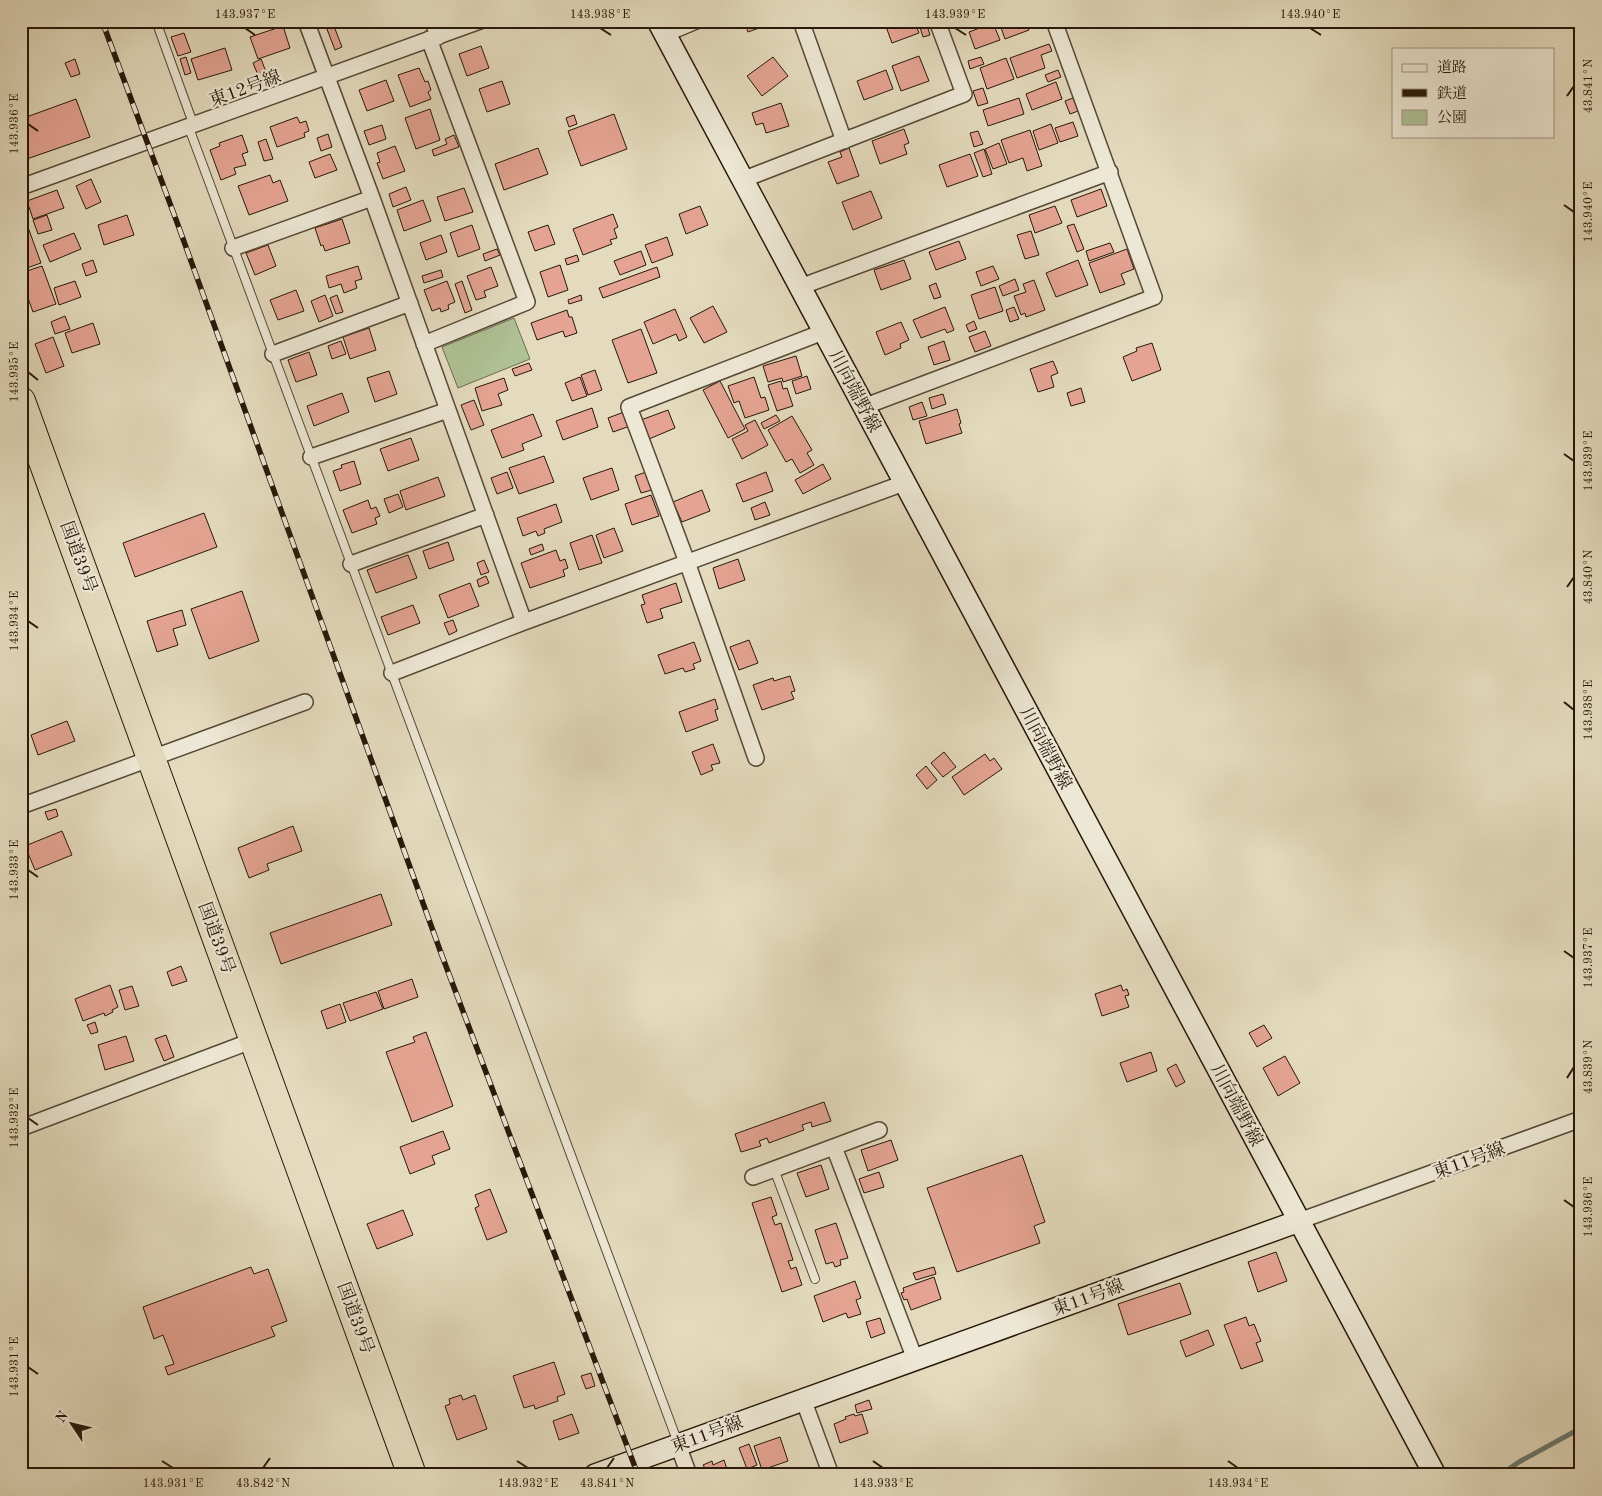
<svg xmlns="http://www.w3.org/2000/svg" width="1602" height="1496" font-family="'Old Standard TT','Noto Serif JP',serif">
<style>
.green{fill:#afc195;stroke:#6b6c4f}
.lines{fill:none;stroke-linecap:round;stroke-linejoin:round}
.stream{stroke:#697a70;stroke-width:5}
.building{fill:#e5a493;stroke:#271809}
.lane-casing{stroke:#564936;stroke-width:10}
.street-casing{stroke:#564936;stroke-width:18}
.secondary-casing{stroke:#271809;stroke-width:24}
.highway-casing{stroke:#271809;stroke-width:30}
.lane{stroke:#ede8d5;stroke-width:8}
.street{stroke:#ede8d5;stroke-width:15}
.secondary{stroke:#ede8d5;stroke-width:21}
.highway{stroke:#e4dbbe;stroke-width:28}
.rail-casing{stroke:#271809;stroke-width:5.5}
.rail{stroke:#ede8d5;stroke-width:4;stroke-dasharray:11;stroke-linecap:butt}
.ticks{fill:none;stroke:#271809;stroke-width:2}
.labels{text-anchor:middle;stroke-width:4.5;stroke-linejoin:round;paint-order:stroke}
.street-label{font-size:18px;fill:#271809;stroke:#ede8d5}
.neatline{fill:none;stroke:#271809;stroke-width:2}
.ticks-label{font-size:12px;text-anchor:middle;fill:#271809}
</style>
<rect width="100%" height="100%" fill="#e4dbbe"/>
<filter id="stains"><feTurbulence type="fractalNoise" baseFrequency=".004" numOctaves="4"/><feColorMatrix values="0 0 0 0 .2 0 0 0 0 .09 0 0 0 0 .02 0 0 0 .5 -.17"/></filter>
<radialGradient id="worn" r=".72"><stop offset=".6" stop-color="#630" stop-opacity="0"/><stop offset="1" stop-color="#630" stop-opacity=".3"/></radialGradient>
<path class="green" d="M514 318 530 359 458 388 442 347Z"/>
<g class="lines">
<path class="stream" d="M1500 1475 1519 1462 1581 1428"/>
</g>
<path class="building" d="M181 21H199L183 27Z
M332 21 342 47 335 50 325 24Z
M744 21H779L748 32Z
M893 21H914L919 33 892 43 885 24Z
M1026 21 1029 30 1005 39 999 22Z
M926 22 930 35 923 37 919 24Z
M993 23 1000 40 975 49 969 32Z
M283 26 290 48 258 59 250 37Z
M184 33 191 52 178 56 171 37Z
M1049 44 1052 51 1041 55 1045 68 1017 78 1010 58Z
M481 46 489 68 467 76 459 54Z
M225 48 232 70 198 80 191 59Z
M919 56 929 81 901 91 892 66Z
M186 57 191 73 185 75 180 59Z
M773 57 788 76 762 96 747 76Z
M981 57 984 64 970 69 968 61Z
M1006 58 1014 79 987 89 980 68Z
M75 59 80 74 71 77 65 63Z
M261 59 268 77 260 80 253 63Z
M419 68 425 82 428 81 431 90 428 92 431 99 410 107 398 75Z
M886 70 893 89 864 100 857 81Z
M1058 70 1061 77 1048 82 1045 75Z
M386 80 394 101 367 111 359 90Z
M502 81 510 104 487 112 479 89Z
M1056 82 1062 99 1032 110 1026 94Z
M983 88 988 103 978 106 973 91Z
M1019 98 1024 114 988 126 983 110Z
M1073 98 1078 111 1070 114 1065 101Z
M76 99 90 137 21 161V119Z
M781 103 789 126 766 133 763 123 756 125 752 113Z
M430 109 440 140 416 149 405 118Z
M614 114 627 149 581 166 568 131Z
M574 115 577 124 569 127 566 118Z
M297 117 300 123 306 121 309 131 304 133 305 137 277 147 270 127Z
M1073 122 1078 136 1060 142 1055 128Z
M1051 124 1058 143 1039 150 1033 131Z
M382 125 386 139 369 145 364 131Z
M904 129 909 143 904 145 907 154 880 164 872 141Z
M1030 130 1042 166 1027 171 1023 158 1009 163 1001 140Z
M978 131 983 144 974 147 970 133Z
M328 134 332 147 321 151 317 138Z
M242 135 248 152 242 154 246 165 234 168 236 174 221 180 210 150 220 146 219 143Z
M454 135 459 147 434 156 432 150 447 144 445 139Z
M266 139 273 159 264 161 258 142Z
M999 143 1007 164 993 169 985 149Z
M395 146 405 171 383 179 377 163 380 162 377 153Z
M538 148 548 174 504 190 495 164Z
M849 148 859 176 837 184 828 162 842 157 840 152Z
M984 149 992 174 983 177 974 153Z
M330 154 337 170 315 178 309 162Z
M970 154 978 176 947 187 939 165Z
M270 175 273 183 280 180 288 201 249 215 238 186Z
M91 179 101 202 86 209 76 186Z
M406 187 411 200 393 207 389 194Z
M464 188 473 212 445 221 437 197Z
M1101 189 1107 206 1077 217 1071 200Z
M57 190 64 208 33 219 27 201Z
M871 191 882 218 853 230 842 202Z
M423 200 431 221 404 231 397 210Z
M700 206 708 225 686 234 679 214Z
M1055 206 1062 223 1035 233 1029 215Z
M21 208 41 263 21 270Z
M613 214 618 227 614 229 617 238 610 240 612 244 583 255 573 229Z
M47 215 52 230 38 234 33 220Z
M127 215 134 235 104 245 98 225Z
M342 219 350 243 325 251 323 245 321 246 315 228Z
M1074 224 1084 249 1077 252 1067 226Z
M472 225 480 249 458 257 450 233Z
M548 225 555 244 535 251 528 232Z
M1031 231 1039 255 1025 259 1017 235Z
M74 233 81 249 50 262 43 245Z
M441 235 447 252 426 260 420 243Z
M667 237 673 255 652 263 645 245Z
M959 241 966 259 936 270 929 252Z
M1110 243 1114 252 1089 261 1086 251Z
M268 245 276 266 255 275 246 253Z
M497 249 500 255 485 261 483 254Z
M1127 249 1134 269 1121 274 1125 284 1100 293 1089 263Z
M641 251 646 265 620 275 614 261Z
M577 255 579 261 567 265 565 259Z
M93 260 97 272 86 276 82 264Z
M904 260 911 279 881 290 874 270Z
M1078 260 1088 285 1056 297 1046 273Z
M560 265 568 290 548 297 540 272Z
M42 266 56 304 33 312 21 279V273Z
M358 266 362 279 355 281 357 288 344 293 341 284 329 288 326 276Z
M993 266 999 279 981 286 976 272Z
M491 267 498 286 484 291 486 297 476 300 467 276Z
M657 267 660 277 603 298 599 288Z
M441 270 443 277 424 283 422 276Z
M1015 279 1019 290 1003 296 999 286Z
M1034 280 1045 310 1026 317 1025 313 1021 315 1014 296 1026 292 1023 284Z
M75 281 81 297 59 305 54 288Z
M447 281 455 302 448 305 449 309 441 312 440 308 432 311 424 290Z
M462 281 472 310 465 313 455 284Z
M936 283 941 297 934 299 929 286Z
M995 287 1003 311 979 319 971 295Z
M296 290 304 311 278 320 270 300Z
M325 295 333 316 319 322 311 301Z
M337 295 343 312 336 314 330 298Z
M581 295 582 300 569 304 568 300Z
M713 306 727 332 704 343 690 318Z
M945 307 954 330 947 333 945 329 921 338 913 320Z
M1014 307 1019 319 1010 322 1006 310Z
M675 309 687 337 679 341 676 334 653 344 644 322Z
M567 310 569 317H572L577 333 565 337 563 331 537 340 531 323Z
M65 316 70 329 55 334 51 322Z
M974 321 977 329 969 332 966 325Z
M901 322 909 340 900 344 901 348 885 355 876 332Z
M93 323 100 344 72 353 65 333Z
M369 328 376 350 350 359 343 337Z
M641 329 657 373 628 383 612 340Z
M985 331 991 346 975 352 969 337Z
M53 337 64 366 46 373 35 344Z
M341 341 346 354 332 359 328 346Z
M944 341 950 360 934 365 928 347Z
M1152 343 1161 370 1132 381 1123 357 1137 351 1136 348Z
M309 352 317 375 296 382 288 360Z
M796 356 802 376 783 382 782 378 768 382 763 366Z
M1053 361 1058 373 1051 376 1054 387 1038 392 1030 369Z
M529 363 532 370 515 376 512 369Z
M595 370 602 390 588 395 581 375Z
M389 371 397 394 375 402 367 378Z
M807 376 811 389 796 394 792 381Z
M580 377 587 396 572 401 565 383Z
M754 377 761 398 765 397 769 410 745 418 739 401 734 403 728 386Z
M504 378 508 390 498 394 502 405 482 411 475 388Z
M720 381 745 429 728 438 703 390Z
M781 381 783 389 787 388 793 406 777 411 768 385Z
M1081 388 1085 402 1071 406 1067 393Z
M342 393 349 412 314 426 307 406Z
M943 394 946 404 932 409 929 398Z
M474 400 484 425 471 430 461 405Z
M922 402 927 416 913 420 909 407Z
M592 408 598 427 563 440 556 421Z
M957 409 961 423 959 424 962 433 926 444 919 421Z
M668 410 675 428 649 439 641 420Z
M624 412 630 426 613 432 608 418Z
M533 414 542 436 522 444 524 450 502 458 491 430Z
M776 415 780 421 764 429 761 423Z
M792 416 812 450 807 453 814 465 800 473 792 459 786 462 768 430Z
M755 420 768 445 742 459 732 439 748 431 745 425Z
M411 438 419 460 388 471 380 449Z
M544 456 554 482 519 494 509 468Z
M354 461 361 484 340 491 333 471 342 468 341 465Z
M823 464 831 479 803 494 795 480Z
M612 468 619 490 591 500 583 478Z
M507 472 513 488 497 494 491 478Z
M646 472 652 490 641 493 635 476Z
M766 472 773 491 743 502 736 484Z
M438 477 445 496 406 510 400 491Z
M702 490 710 511 682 522 673 502Z
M398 494 403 507 389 513 384 499Z
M651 495 659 516 632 525 625 504Z
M368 500 371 509 376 507 380 516 375 518 377 524 352 533 343 510Z
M765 502 770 515 755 520 751 508Z
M556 504 562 522 544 529 545 533 538 536 536 531 523 536 517 518Z
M204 513 217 547 135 577 123 543Z
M614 528 623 551 604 558 596 535Z
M592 535 602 563 579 570 570 543Z
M448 542 454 560 429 569 423 551Z
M542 544 544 550 531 555 529 549Z
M556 550 560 561 565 559 568 568 563 570 565 576 530 588 521 563Z
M408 555 417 578 376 593 367 570Z
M738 559 745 580 719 589 713 568Z
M484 560 489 572 481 575 477 563Z
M486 576 489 583 479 587 477 580Z
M470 583 479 606 448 618 439 595Z
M676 583 682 602 660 609 663 618 647 623 641 605 645 604 642 595Z
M242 591 259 641 209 659 191 609Z
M413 605 420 623 388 635 381 617Z
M182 610 186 625 173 629 178 645 157 652 147 621Z
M453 620 457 631 449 635 444 623Z
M749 640 758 663 739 670 730 647Z
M694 642 701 661 693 664 695 669 685 672 683 668 665 674 658 655Z
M790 676 795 691 791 692 794 699 762 710 753 685 773 678 774 681Z
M715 699 718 709 715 710 718 720 686 732 679 712Z
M67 721 75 741 38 755 31 735Z
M21 743 27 760 21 762Z
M713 744 720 763 711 765 713 770 701 775 692 752Z
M944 752 956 767 943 777 931 763Z
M985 754 990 761 994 758 1002 769 964 795 952 777Z
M926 766 937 780 927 789 916 775Z
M56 809 58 816 48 820 45 812Z
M293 826 302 851 267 864 269 870 249 878 238 848Z
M62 831 72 855 35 870 25 846Z
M381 894 392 925 281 964 270 933Z
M181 966 187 981 172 986 167 972Z
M412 979 418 997 384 1009 378 991Z
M110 985 118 1007 112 1010 113 1012 105 1016 104 1013 83 1021 75 999Z
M1121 985 1123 991 1127 989 1129 995 1125 996 1129 1007 1102 1016 1095 994Z
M132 986 139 1006 125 1010 119 990Z
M376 992 383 1009 350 1021 343 1003Z
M340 1004 346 1022 327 1029 321 1011Z
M95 1022 98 1032 91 1034 87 1025Z
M1264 1025 1272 1038 1257 1047 1249 1033Z
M426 1032 453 1106 412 1122 386 1052 415 1042 413 1037Z
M166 1035 174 1057 164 1061 155 1039Z
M126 1036 134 1061 105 1070 98 1045Z
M1151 1052 1157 1071 1127 1082 1120 1063Z
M1285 1056 1300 1083 1278 1096 1263 1068Z
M1176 1064 1185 1082 1176 1087 1167 1069Z
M824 1102 831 1121 812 1127 811 1122 802 1125 804 1130 769 1143 767 1138 759 1141 761 1146 741 1152 735 1134Z
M443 1131 450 1149 432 1156 435 1164 410 1174 400 1147Z
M891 1140 898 1160 868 1171 861 1150Z
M1022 1155 1045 1222 1034 1226 1040 1243 957 1272 927 1188Z
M821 1165 829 1189 806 1197 797 1173Z
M879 1172 884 1187 864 1193 859 1179Z
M490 1189 507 1232 487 1240 475 1208 479 1206 475 1195Z
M771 1197 777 1215 772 1217 775 1225 781 1223 793 1260 788 1261 791 1269 796 1267 802 1285 782 1292 752 1203Z
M403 1210 413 1235 377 1249 367 1224Z
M836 1223 848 1258 840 1260 841 1265 835 1267 833 1262 826 1264 815 1230Z
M1276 1252 1287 1281 1258 1292 1248 1262Z
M251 1267 254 1274 268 1269 287 1321 271 1327 275 1336 168 1375 165 1367 174 1364 163 1335 154 1339 143 1307Z
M934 1267 936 1274 916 1280 913 1273Z
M934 1277 941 1299 911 1310 907 1299 904 1300 901 1293 904 1292 903 1288Z
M855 1281 861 1298 856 1300 861 1314 848 1318 846 1313 823 1322 814 1296Z
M1180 1283 1191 1314 1128 1335 1118 1304Z
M1246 1317 1249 1326 1254 1324 1261 1341 1256 1343 1263 1361 1241 1369 1224 1325Z
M880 1318 885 1333 871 1338 866 1322Z
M1208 1330 1214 1345 1186 1357 1180 1341Z
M554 1362 565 1394 557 1397 558 1401 535 1409 534 1405 524 1408 513 1376Z
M591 1373 595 1386 586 1389 581 1376Z
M461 1395 463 1400 475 1395 487 1429 457 1440 445 1406 450 1404 449 1399Z
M869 1400 872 1409 857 1413 855 1405Z
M572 1414 579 1433 559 1440 553 1421Z
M854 1414 855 1416 862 1414 868 1433 840 1443 834 1424 846 1419 845 1417Z
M780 1437 788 1461 762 1470 754 1446Z
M749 1444 757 1465 747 1469 739 1448Z
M724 1460 729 1475H701L699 1469 705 1468 703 1465 712 1461 713 1465Z"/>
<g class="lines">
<defs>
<path id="lane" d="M156 21 194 126
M189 128 678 1443
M774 1169 815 1279"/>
<path id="street" d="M306 21 372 198 524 622
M433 21 438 37
M801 21 844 141
M665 34 696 21
M742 180 964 94 937 21
M21 187 480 21
M233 248 372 198
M800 287 1110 172
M424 344 527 302 429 39
M273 354 410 303
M863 407 1154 297 1054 21
M311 457 448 410
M351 564 486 515
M392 673 524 622 904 483
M756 758 687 562 629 407 823 332
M21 806 305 702
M21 1128 254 1040
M834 1147 915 1359
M753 1177 879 1130
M1299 1221 1581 1119
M803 1399 831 1475
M678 1445 689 1475"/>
<path id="secondary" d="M658 21 1435 1475
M595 1475 1299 1221"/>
<path id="highway" d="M21 401 412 1475"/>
</defs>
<use href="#lane" class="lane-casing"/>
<use href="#street" class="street-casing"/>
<use href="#secondary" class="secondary-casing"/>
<use href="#highway" class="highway-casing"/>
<use href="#lane" class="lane"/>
<use href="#street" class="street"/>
<use href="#secondary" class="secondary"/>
<use href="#highway" class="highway"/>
<defs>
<path id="rail" d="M102 21 178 225 441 953 638 1475"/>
</defs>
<use href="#rail" class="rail-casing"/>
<use href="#rail" class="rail"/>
</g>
<path class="ticks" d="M245 28 255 35M600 28 611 35M955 28 966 35M1310 28 1321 35M1567 96 1574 86M28 124 38 131M1564 205 1574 212M28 372 38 380M1564 454 1574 461M1567 587 1574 577M28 621 38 628M1564 702 1574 710M28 870 38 877M1564 951 1574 958M1567 1078 1574 1067M28 1118 38 1125M1564 1200 1574 1207M28 1367 38 1374M162 1461 173 1468M517 1461 528 1468M873 1461 883 1468M1228 1461 1238 1468M263 1468 270 1458M607 1468 614 1458"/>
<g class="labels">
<g class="street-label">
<text transform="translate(245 88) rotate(-20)" y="6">東12号線</text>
<text transform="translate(855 391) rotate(62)" y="6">川向端野線</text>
<text transform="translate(79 557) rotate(70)" y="6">国道39号</text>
<text transform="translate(1046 748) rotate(62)" y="6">川向端野線</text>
<text transform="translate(217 938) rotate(70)" y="6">国道39号</text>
<text transform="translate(1237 1105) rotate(62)" y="6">川向端野線</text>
<text transform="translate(1469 1160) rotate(-20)" y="6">東11号線</text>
<text transform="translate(1088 1297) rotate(-20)" y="6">東11号線</text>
<text transform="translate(356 1318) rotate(70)" y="6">国道39号</text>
<text transform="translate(707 1434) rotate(-20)" y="6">東11号線</text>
</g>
</g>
<rect width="1602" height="1496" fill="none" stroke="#e4dbbe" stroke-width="55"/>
<rect x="1392" y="48" width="162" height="90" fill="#ede8d5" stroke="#9e9583"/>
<rect x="1402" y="64" width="25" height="8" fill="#ede8d5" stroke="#9e9583"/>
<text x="1437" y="72" font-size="15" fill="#271809">道路</text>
<rect x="1402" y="89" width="25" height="8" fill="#271809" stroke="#9e9583"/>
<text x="1437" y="98" font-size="15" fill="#271809">鉄道</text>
<rect x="1402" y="110" width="25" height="15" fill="#afc195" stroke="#9e9583"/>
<text x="1437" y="122" font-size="15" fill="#271809">公園</text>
<g transform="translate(72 1424) rotate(305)" stroke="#ede8d5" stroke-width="4" paint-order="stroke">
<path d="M0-4L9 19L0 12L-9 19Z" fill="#271809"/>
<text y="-8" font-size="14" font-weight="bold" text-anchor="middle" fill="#271809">N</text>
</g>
<rect x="28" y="28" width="1546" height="1440" class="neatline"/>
<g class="ticks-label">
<text x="245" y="18">143.937°E</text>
<text x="600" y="18">143.938°E</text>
<text x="955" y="18">143.939°E</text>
<text x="1310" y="18">143.940°E</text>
<text transform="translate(1588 86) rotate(-90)" y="4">43.841°N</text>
<text transform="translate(14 124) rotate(-90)" y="4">143.936°E</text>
<text transform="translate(1588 212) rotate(-90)" y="4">143.940°E</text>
<text transform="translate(14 372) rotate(-90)" y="4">143.935°E</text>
<text transform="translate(1588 461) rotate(-90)" y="4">143.939°E</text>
<text transform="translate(1588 577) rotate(-90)" y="4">43.840°N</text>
<text transform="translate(14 621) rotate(-90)" y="4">143.934°E</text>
<text transform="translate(1588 710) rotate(-90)" y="4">143.938°E</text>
<text transform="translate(14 870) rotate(-90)" y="4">143.933°E</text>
<text transform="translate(1588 958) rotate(-90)" y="4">143.937°E</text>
<text transform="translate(1588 1067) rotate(-90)" y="4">43.839°N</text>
<text transform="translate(14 1118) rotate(-90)" y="4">143.932°E</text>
<text transform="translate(1588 1207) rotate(-90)" y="4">143.936°E</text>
<text transform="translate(14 1367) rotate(-90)" y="4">143.931°E</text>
<text x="173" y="1487">143.931°E</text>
<text x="263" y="1487">43.842°N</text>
<text x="528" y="1487">143.932°E</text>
<text x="607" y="1487">43.841°N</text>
<text x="883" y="1487">143.933°E</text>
<text x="1238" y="1487">143.934°E</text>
</g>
<rect width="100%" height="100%" filter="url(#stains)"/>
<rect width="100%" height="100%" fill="url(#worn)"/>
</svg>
